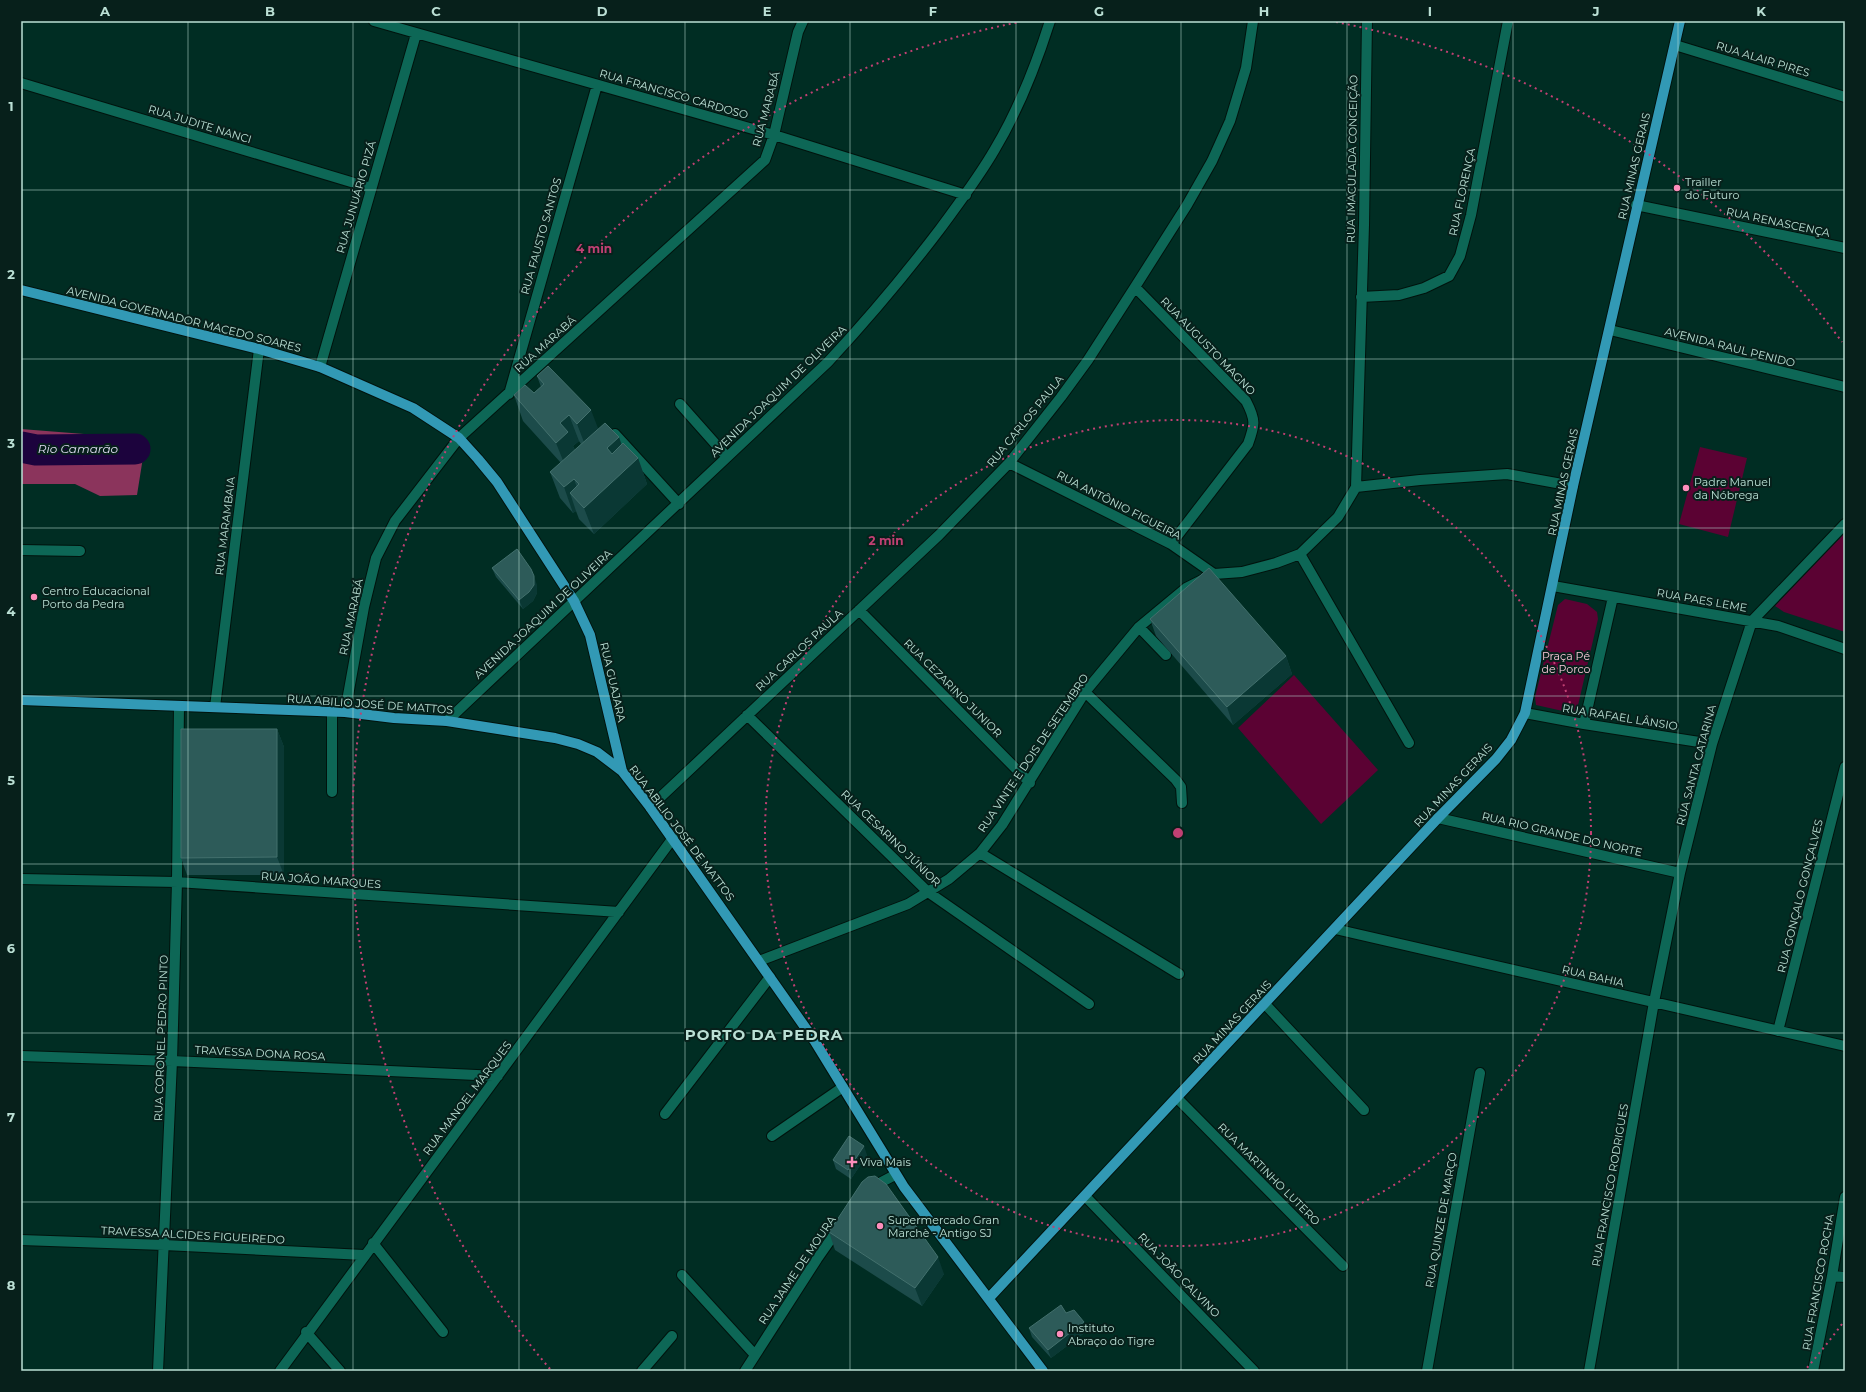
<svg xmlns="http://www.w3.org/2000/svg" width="1866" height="1392" font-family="Montserrat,sans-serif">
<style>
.green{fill:#5b0233}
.forest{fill:#8b345c}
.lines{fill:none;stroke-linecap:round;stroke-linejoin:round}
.river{stroke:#1c033d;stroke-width:31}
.minor-casing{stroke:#00130d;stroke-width:12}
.major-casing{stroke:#00130d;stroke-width:12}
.minor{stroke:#0d6756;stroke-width:10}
.major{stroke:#3299b5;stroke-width:10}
.wall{fill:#1c4b4a;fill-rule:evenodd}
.shaded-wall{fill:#0a3834}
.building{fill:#2d5b59;stroke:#43706d}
.grid{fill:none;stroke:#bbe0d5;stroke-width:1;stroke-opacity:0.55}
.ring{fill:none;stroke:#c14073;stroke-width:2;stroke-dasharray:2 4}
.poi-dot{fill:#fe8ebc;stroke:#07201b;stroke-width:1.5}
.labels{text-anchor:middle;stroke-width:4;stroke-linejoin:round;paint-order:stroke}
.street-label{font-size:11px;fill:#bbe0d5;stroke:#07201b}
.poi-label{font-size:11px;fill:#bbe0d5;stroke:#07201b;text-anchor:start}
.park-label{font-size:11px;fill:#fcc9db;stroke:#07201b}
.water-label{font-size:12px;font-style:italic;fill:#e0dbf2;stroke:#07201b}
.district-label{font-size:15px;font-weight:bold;letter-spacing:1px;fill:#bbe0d5;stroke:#07201b}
.centre{fill:#c14073;stroke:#07201b;stroke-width:2}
.ring-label{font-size:12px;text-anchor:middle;font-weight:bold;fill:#c14073;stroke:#07201b;stroke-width:4;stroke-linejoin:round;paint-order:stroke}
.neatline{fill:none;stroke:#bbe0d5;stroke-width:1.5}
.grid-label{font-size:13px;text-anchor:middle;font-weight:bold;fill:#bbe0d5}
</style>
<rect width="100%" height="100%" fill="#002d23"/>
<path class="green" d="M1700 447 1747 458 1728 537 1679 524Z
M1845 533V632L1784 612 1775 606Z
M1565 599 1587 604 1597 612 1598 619 1576 714 1536 705 1535 697 1558 605Z
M1294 675 1378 770 1321 824 1238 728Z"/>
<path class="forest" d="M21 429 122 437 144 451 137 495 100 496 75 484H21Z"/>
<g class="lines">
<path class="river" d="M21 447 36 450 135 449"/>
<defs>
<path id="minor" d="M374 21 774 135 966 195
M1675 45 1845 97
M21 83 371 188
M1636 205 1845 248
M1135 287 1246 401C1256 420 1255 425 1248 444L1171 544
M1361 297 1399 295 1424 288 1449 276 1460 256 1471 215 1508 21
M1610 330 1845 387
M320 367 416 34
M509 394 597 85
M680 404 727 457
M615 434 679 504
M1009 463 1171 544 1214 574
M1356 487 1420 480 1507 474 1573 486
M21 550 80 551
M1300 554 1409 743
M1553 586 1778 626 1845 649
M859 610 1030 783
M1139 627 1166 655
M1085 692 1176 780 1181 787 1182 803
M215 707 259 349
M345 712 364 607 376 558 395 521 459 438 765 160 774 135 798 32 803 21
M1525 713 1584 724 1712 744
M747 715 928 892 1089 1004
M447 721 828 362C868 319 905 275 940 229 959 203 979 177 995 149 1019 109 1036 65 1050 21
M1584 724 1613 597
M332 792V711
M650 807 939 535 1009 463 1061 397 1088 360 1135 287 1187 205 1212 161 1230 121 1246 68 1253 21
M1438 818 1680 873
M980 853 1179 974
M21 879 177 882 619 912
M1335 929 1845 1046
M759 961 908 904 949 879 980 853 1002 825 1085 692 1139 627 1186 588 1214 574 1242 572 1276 563 1300 554 1338 517 1356 487 1364 225 1367 21
M1265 1004 1364 1110
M1778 1031 1845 767
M21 1056 172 1061 498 1076
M1177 1098 1343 1266
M665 1114 770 977
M772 1136 843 1087
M872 1187 895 1175
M1085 1196 1254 1371
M21 1240 164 1245 364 1255
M373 1243 443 1332
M682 1275 755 1355
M1832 1276 1845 1277
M306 1332 340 1371
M158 1371 172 1061 177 882 179 706
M280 1371 673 838
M642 1371 672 1336
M745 1371 817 1259 838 1229
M1427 1371 1480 1073
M1589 1371 1654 1002 1680 873 1712 744 1752 621 1845 524
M1813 1371 1832 1276 1845 1197"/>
<path id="major" d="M21 290 259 349 320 367 413 408 459 438 478 459 497 482 574 601 590 635 622 771
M21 700 345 712 394 718 447 721 555 738 578 744 597 752 622 771 650 807 814 1040 904 1187 1043 1371
M989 1298 1438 818 1496 759 1511 740 1525 713 1573 486 1680 21"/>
</defs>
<use href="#minor" class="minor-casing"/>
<use href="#major" class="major-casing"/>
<use href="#minor" class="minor"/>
<use href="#major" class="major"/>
</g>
<path class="wall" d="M537 376 598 429 622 445 638 458 647 484 594 534 579 519 576 511 573 513 560 498 550 472 561 463 523 421 514 395 534 393 541 387ZM579 441 581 444 575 450 573 446Z
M492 568 537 585V593L533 601 523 609 496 577Z
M1150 619 1286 656 1292 674 1233 725 1156 636Z
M277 729 284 747V875H187L181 858Z
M867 1155 851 1179 836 1169 833 1160Z
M829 1232 944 1274 922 1306 835 1250Z
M1066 1313 1087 1331 1051 1358 1032 1337 1029 1328Z"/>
<path class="shaded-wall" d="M591 410 601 436 587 450 577 424Z
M569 415 579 441 573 446 578 458 566 468 556 443 560 423Z
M619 437 628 463 616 474 607 448Z
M638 458 647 484 594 534 584 508Z
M574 479 583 505 570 493 576 511 573 513 564 487Z
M534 576 537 585V593L533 601 523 609 519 600Z
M1286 656 1292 674 1233 725 1227 707Z
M277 729 284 747V875L277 857Z
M864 1146 867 1155 851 1179 848 1170Z
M938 1257 944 1274 922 1306 915 1288Z
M1084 1322 1087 1331 1051 1358 1048 1350Z"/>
<path class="building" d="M548 366 591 410 577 424 569 415 560 423 568 432 556 443 514 395 525 385 534 393 544 384 537 376Z
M605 423 619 437 607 448 612 454 623 443 638 458 584 508 570 493 579 484 574 479 564 487 550 472Z
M517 549 531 569 534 576V585L529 592 519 600 492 568Z
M1209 568 1286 656 1227 707 1150 619Z
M181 729H277V857L181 858Z
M849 1136 864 1146 848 1170 833 1160Z
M875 1176 886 1184 938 1257 915 1288 829 1232 862 1182 868 1177Z
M1061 1305 1066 1313 1074 1310 1084 1322 1048 1350 1029 1328Z"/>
<path class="grid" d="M188 21V1371M353 21V1371M519 21V1371M685 21V1371M850 21V1371M1016 21V1371M1181 21V1371M1347 21V1371M1513 21V1371M1678 21V1371M21 190H1845M21 359H1845M21 528H1845M21 696H1845M21 864H1845M21 1033H1845M21 1202H1845"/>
<g class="ring">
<circle cx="1178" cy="833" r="413"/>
<path d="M1842 1324A826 826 0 0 1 1806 1369M550 1369A826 826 0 0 1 1020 22M1336 22A826 826 0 0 1 1842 342"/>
</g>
<g class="poi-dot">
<circle cx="1677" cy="188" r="4"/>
<circle cx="1686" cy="488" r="4"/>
<circle cx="34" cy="597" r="4"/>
<path d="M850 1156h4v4h4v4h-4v4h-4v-4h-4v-4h4z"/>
<circle cx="880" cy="1226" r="4"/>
<circle cx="1060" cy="1334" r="4"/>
</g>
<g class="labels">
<g class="street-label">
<text transform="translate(1763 59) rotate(17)" y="4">RUA ALAIR PIRES</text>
<text transform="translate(674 94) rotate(16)" y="4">RUA FRANCISCO CARDOSO</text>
<text transform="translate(766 109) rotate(-75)" y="4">RUA MARABÁ</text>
<text transform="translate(200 124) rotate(17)" y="4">RUA JUDITE NANCI</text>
<text transform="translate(1352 159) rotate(-89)" y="4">RUA IMACULADA CONCEIÇÃO</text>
<text transform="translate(1634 166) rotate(-77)" y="4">RUA MINAS GERAIS</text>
<text transform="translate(1462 192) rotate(-78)" y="4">RUA FLORENÇA</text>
<text transform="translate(356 197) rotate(-74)" y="4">RUA JUNUÁRIO PIZÁ</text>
<text transform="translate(1778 222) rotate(12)" y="4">RUA RENASCENÇA</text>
<text transform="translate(541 236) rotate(-74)" y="4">RUA FAUSTO SANTOS</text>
<text transform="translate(184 319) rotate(14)" y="4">AVENIDA GOVERNADOR MACEDO SOARES</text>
<text transform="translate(545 344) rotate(-42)" y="4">RUA MARABÁ</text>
<text transform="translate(1208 346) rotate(46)" y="4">RUA AUGUSTO MAGNO</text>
<text transform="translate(1730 347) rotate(14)" y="4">AVENIDA RAUL PENIDO</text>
<text transform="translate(778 391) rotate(-44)" y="4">AVENIDA JOAQUIM DE OLIVEIRA</text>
<text transform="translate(1025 421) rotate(-51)" y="4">RUA CARLOS PAULA</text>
<text transform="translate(1563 482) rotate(-78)" y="4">RUA MINAS GERAIS</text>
<text transform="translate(1119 505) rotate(27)" y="4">RUA ANTÔNIO FIGUEIRA</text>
<text transform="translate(225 526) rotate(-83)" y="4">RUA MARAMBAIA</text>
<text transform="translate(1702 600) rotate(10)" y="4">RUA PAES LEME</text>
<text transform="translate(543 614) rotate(-43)" y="4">AVENIDA JOAQUIM DE OLIVEIRA</text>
<text transform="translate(351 617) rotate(-78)" y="4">RUA MARABÁ</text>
<text transform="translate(799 650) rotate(-43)" y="4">RUA CARLOS PAULA</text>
<text transform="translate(613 682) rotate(77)" y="4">RUA GUAJARA</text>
<text transform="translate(953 688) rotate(45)" y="4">RUA CEZARINO JUNIOR</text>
<text transform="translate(370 704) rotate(4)" y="4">RUA ABILIO JOSÉ DE MATTOS</text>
<text transform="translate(1620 717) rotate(9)" y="4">RUA RAFAEL LÂNSIO</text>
<text transform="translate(1033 753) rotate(-56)" y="4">RUA VINTE E DOIS DE SETEMBRO</text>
<text transform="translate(1696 765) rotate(-75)" y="4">RUA SANTA CATARINA</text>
<text transform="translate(1453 785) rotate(-47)" y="4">RUA MINAS GERAIS</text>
<text transform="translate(682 833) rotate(53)" y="4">RUA ABILIO JOSÉ DE MATTOS</text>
<text transform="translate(1562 834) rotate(13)" y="4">RUA RIO GRANDE DO NORTE</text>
<text transform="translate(891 838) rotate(44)" y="4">RUA CESARINO JÚNIOR</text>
<text transform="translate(321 880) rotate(4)" y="4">RUA JOÃO MARQUES</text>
<text transform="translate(1800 896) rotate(-76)" y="4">RUA GONÇALO GONÇALVES</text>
<text transform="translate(1593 976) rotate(13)" y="4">RUA BAHIA</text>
<text transform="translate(1232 1022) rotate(-47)" y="4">RUA MINAS GERAIS</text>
<text transform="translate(161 1038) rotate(-88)" y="4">RUA CORONEL PEDRO PINTO</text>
<text transform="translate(260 1053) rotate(3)" y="4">TRAVESSA DONA ROSA</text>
<text transform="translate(467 1098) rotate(-53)" y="4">RUA MANOEL MARQUES</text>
<text transform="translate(1269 1174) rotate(45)" y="4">RUA MARTINHO LUTERO</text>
<text transform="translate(1610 1185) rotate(-80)" y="4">RUA FRANCISCO RODRIGUES</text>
<text transform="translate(1441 1220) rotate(-80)" y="4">RUA QUINZE DE MARÇO</text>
<text transform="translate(193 1235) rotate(3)" y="4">TRAVESSA ALCIDES FIGUEIREDO</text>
<text transform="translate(797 1270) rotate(-56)" y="4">RUA JAIME DE MOURA</text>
<text transform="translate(1179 1275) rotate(46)" y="4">RUA JOÃO CALVINO</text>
<text transform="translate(1818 1282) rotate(-80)" y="4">RUA FRANCISCO ROCHA</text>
</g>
<g class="poi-label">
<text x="1685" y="186">Trailler<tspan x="1685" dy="13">do Futuro</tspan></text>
<text x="1694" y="486">Padre Manuel<tspan x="1694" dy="13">da Nóbrega</tspan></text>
<text x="42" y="595">Centro Educacional<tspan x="42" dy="13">Porto da Pedra</tspan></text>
<text x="860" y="1166">Viva Mais</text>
<text x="888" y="1224">Supermercado Gran<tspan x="888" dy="13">Marchè - Antigo SJ</tspan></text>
<text x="1068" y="1332">Instituto<tspan x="1068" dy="13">Abraço do Tigre</tspan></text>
</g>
<g class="park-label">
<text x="1566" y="660">Praça Pé<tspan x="1566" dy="13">de Porco</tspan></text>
</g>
<g class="water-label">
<text x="78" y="453">Rio Camarão</text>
</g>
<g class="district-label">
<text x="764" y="1040">PORTO DA PEDRA</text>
</g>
</g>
<circle cx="1178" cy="833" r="6" class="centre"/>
<g class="ring-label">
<text x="594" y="253">4 min</text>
<text x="886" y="545">2 min</text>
</g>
<rect width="1866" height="1392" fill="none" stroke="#07201b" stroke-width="44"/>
<rect x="22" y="22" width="1822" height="1348" class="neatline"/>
<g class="grid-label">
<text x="105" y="16">A</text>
<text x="270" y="16">B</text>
<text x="436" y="16">C</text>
<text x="602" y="16">D</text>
<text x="767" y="16">E</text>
<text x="933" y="16">F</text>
<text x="1099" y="16">G</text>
<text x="1264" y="16">H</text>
<text x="1430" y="16">I</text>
<text x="1596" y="16">J</text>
<text x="1761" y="16">K</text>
<text x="11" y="111">1</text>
<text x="11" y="279">2</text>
<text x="11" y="448">3</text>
<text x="11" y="616">4</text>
<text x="11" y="785">5</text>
<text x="11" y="953">6</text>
<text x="11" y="1122">7</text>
<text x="11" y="1290">8</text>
</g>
</svg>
